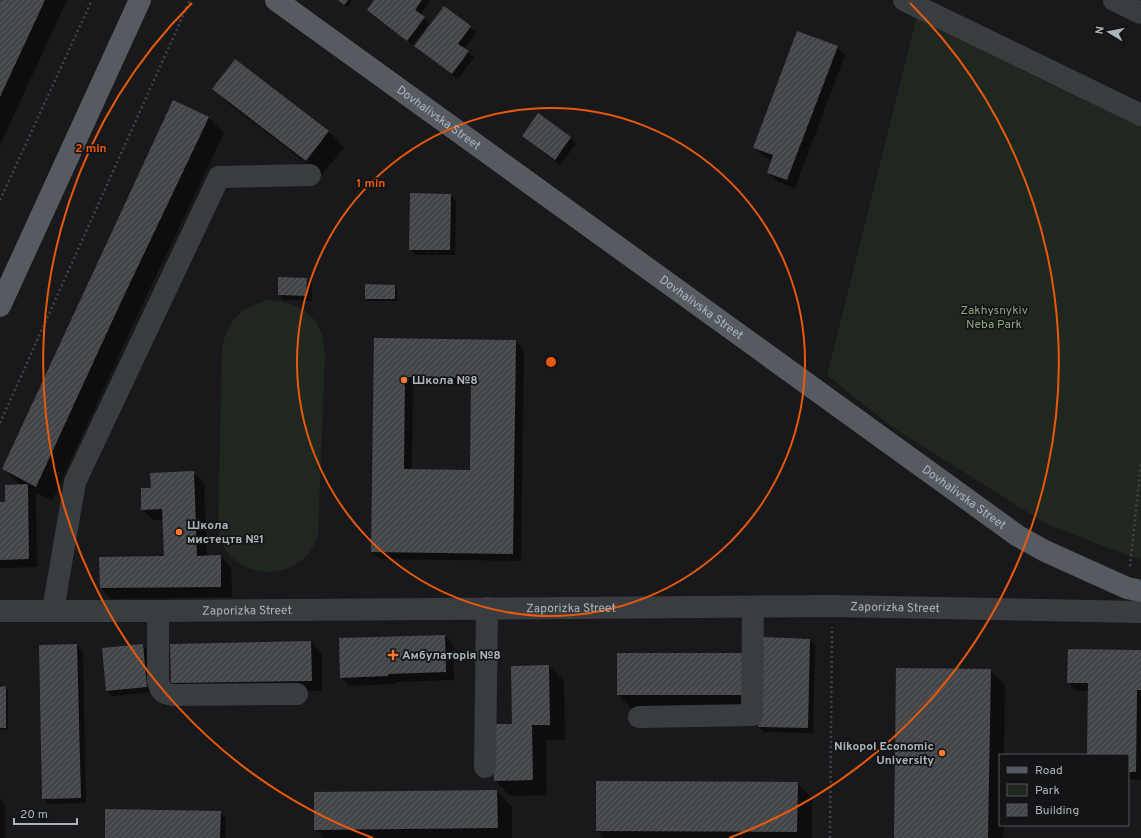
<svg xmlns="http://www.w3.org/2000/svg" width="1141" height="838" font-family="Overpass,sans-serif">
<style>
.park{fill:#20271e}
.shadow{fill:#0007;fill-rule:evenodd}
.building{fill:url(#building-hatch);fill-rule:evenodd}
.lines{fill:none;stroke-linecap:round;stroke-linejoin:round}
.path{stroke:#3f4447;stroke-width:2.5;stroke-dasharray:2 3;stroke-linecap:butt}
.minor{stroke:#393d40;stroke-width:22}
.major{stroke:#555b60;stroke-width:22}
.ring{fill:none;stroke:#e8590c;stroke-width:2}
.poi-dot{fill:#fc7830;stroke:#141416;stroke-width:1.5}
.labels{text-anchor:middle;stroke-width:3.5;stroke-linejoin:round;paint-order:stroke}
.street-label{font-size:12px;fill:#aab5bb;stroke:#141416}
.park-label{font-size:12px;fill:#8aa781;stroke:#141416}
.poi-label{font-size:12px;font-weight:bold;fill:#aab5bb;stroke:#141416;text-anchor:start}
.centre{fill:#e8590c;stroke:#141416;stroke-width:2}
.ring-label{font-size:12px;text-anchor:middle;font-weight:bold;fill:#e8590c;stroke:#141416;stroke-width:3.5;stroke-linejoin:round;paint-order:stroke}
</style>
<defs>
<pattern id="building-hatch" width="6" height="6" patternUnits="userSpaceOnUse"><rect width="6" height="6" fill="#434548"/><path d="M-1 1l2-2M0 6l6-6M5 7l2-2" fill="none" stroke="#5b5e60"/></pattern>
</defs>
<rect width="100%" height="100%" fill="#19191b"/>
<path class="park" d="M918 12 1141 124V560L1048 525 900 432 864 405 827 375Z
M269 300C305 303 324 319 325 356L318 535C315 542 313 549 308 554 286 580 243 577 225 549 221 542 219 535 218 528L222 347C229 319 241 307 269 300Z"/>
<path class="shadow" d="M2 0H67L0 145V4Z
M338 0H352L347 7Z
M375 0H428L430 2 420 15 429 23 413 45 368 10Z
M444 7 476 32 464 49 474 57 458 79 421 51Z
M837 47 845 55 795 188 776 181 768 172 772 160 763 156 754 148Z
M214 89 328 131 344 147 322 175 229 104Z
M174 101 209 118 224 133 136 318 52 501 36 493 37 567 0 568V503H6L20 485 3 469Z
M538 115 570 138 576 144 560 165 523 136Z
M450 195 456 200 455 255H416L410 249Z
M307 279 312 284V301L284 300 279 295Z
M395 286 397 289V301H368L366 298Z
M375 339 516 341 524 350 521 561 380 559 372 551ZM413 385H472L471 471 412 470Z
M193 472 204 483 207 556H221L231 567 232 597 111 599 101 588 165 557 163 520H153L142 509 152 489Z
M445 636 453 644 454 680 396 682V684L349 686 341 677Z
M761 638 810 640 815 645 813 733 764 732 759 727V710H633L618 695 742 654Z
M311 642 322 653V691L183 694 172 683 171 645Z
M77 645 83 651 86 803 48 804 43 798 40 646Z
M143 645 148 650 152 692 112 696 107 690Z
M1141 651V780L1128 779V755H1088L1089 691H1077L1068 682Z
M549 666 564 681 565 740H546L547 795 510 796 495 780 513 725Z
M990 670 1005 685 1004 755H1000V825H1004L1003 838H895Z
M5 687 8 690V730H0V688Z
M797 783 812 798V838H604L597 831Z
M497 791 512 807V838H324L315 829Z
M0 799 5 804V838H0Z
M220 812 226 818 225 838H106Z"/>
<path class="building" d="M1 0H45L0 97V1Z
M338 0H348L344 5Z
M374 0H422L415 10 425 17 407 41 367 10Z
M444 6 471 26 458 44 469 51 452 74 414 46Z
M797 31 838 46 787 180 767 173 773 155 753 148Z
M235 59 329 131 306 161 212 89Z
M173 100 209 117 121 302 36 487 2 469Z
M538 113 571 137 555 160 522 136Z
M410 193 451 194 450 250H409Z
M278 277 307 278 306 296 278 295Z
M365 284 395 285V299H365Z
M374 338 516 340 513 554 371 552ZM405 377 471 378 470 470 404 469Z
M194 471 197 556 221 555V587L100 588 99 557 164 556 162 509 141 510V488H151L150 473Z
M28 484 29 559 0 560V502H5V485Z
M445 635 446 672 388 674V676L340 678 339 638Z
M760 637 810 639 808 728 758 727Z
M311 641 312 681 171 683 170 644Z
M77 644 81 798 42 799 39 645Z
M143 644 147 687 106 691 102 648Z
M1068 649 1141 650V690H1137L1136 772H1128V755H1087L1088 683H1067Z
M617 653H742V695H617Z
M549 665 550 725H532L533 780 494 781 492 724H512L511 666Z
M896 668 991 669 988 838H894Z
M6 686V728H0V687Z
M596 781 798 782 797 832 596 831Z
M497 790 498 828 314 830V792Z
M105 809 221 811 220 838H105Z"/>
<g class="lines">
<path class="path" d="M0 200 92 0
M0 423 190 0
M1130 566 1141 462
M830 838 832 627"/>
<g class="minor">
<path d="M904 0 1141 115"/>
<path d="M1114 0 1141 13"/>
<path d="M53 610 75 482 219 177 310 175"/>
<path id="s1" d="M0 611H158L833 606 1141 612"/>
<path d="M158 611V681C160 691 163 694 173 695L297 694"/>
<path d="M639 717 752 715 753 607"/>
<path d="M485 767 487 608"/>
</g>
<g class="major">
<path id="s2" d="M276 0 1018 536 1045 551 1127 588 1141 591"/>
<path d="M0 306 140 0"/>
</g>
</g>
<g class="ring">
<circle cx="551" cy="362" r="254"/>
<path d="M373 838A508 508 0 0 1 192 3M910 3A508 508 0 0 1 729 838"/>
</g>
<g class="poi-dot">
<circle cx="404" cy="380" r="4"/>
<circle cx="179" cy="532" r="4"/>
<path d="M391 649h4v4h4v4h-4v4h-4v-4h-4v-4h4z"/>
<circle cx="942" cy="753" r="4"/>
</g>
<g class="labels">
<g class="street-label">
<text dy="4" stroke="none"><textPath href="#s2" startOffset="201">Dovhalivska Street</textPath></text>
<text dy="4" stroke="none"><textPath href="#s2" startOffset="525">Dovhalivska Street</textPath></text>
<text dy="4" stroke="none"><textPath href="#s2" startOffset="849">Dovhalivska Street</textPath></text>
<text dy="4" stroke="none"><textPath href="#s1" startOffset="895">Zaporizka Street</textPath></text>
<text dy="4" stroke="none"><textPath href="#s1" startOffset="571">Zaporizka Street</textPath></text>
<text dy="4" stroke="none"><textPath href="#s1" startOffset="247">Zaporizka Street</textPath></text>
</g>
<g class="park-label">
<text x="994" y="314">Zakhysnykiv<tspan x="994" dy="14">Neba Park</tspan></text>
</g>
<g class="poi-label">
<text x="412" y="384">Школа №8</text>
<text x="187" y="529">Школа<tspan x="187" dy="14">мистецтв №1</tspan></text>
<text x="402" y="659">Амбулаторія №8</text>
<text x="934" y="750" text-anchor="end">Nikopol Economic<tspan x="934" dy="14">University</tspan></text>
</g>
</g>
<circle cx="551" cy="362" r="6" class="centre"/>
<g class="ring-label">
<text x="91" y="152">2 min</text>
<text x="371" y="187">1 min</text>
</g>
<rect x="999" y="754" width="130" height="72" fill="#141416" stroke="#505458"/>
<rect x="1007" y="767" width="20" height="6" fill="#555b60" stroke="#505458"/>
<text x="1035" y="774" font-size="12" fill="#aab5bb">Road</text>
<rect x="1007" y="784" width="20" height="12" fill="#20271e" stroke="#505458"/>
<text x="1035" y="794" font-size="12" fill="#aab5bb">Park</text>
<rect x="1007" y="804" width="20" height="12" fill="url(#building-hatch)" stroke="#505458"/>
<text x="1035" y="814" font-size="12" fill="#aab5bb">Building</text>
<g transform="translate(1109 32) rotate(280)" stroke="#141416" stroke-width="3" paint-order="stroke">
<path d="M0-3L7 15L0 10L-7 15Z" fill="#aab5bb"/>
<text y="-6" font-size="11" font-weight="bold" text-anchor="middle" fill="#aab5bb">N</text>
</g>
<path d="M14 818v6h63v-6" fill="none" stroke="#aab5bb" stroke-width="2"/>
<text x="20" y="818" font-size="12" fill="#aab5bb" stroke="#141416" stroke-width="3" paint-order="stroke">20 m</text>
</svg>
